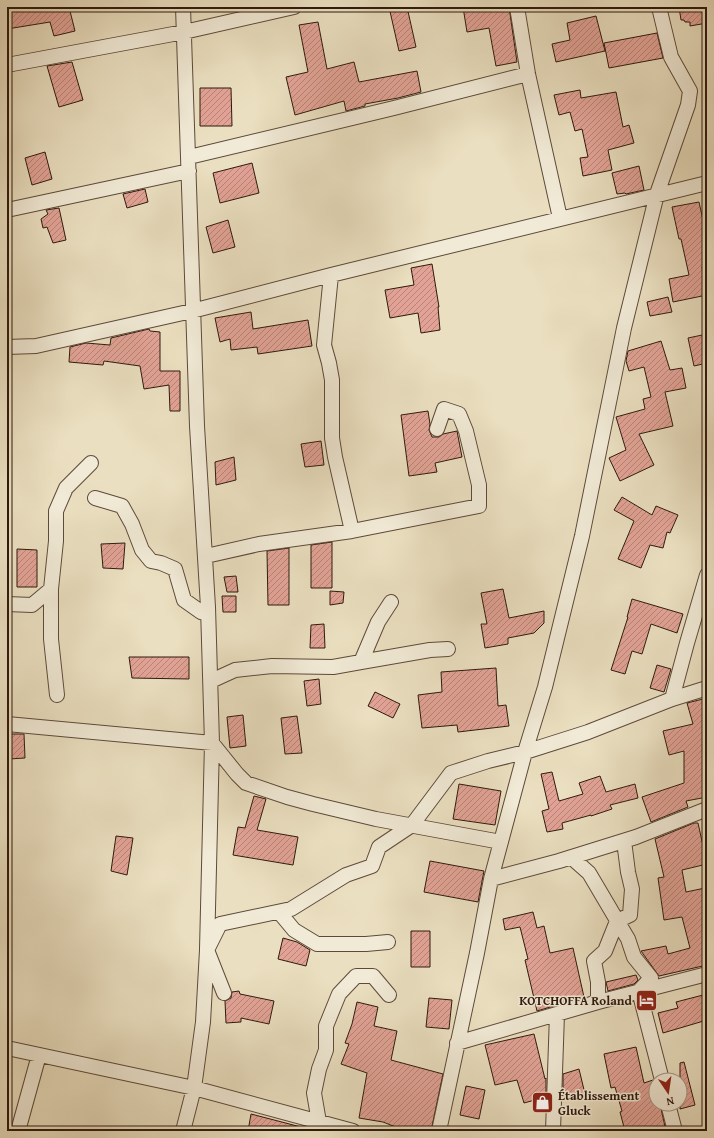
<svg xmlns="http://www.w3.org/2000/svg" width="714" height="1138" font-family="'Gentium Book Plus',serif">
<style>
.building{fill:url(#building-hatch);stroke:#2e190d}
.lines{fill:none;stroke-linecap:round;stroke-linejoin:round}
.street-casing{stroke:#5d4a3a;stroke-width:16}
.street{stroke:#f1ead6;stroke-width:14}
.labels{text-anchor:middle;stroke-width:3;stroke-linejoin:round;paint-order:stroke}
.poi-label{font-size:13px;font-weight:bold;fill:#2e190d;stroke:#f1ead6;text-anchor:end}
</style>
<defs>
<pattern id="building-hatch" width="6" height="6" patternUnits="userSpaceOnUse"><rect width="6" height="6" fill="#e2a396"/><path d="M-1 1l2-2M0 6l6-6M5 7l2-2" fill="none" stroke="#b88479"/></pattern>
</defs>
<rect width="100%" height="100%" fill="#eadfc0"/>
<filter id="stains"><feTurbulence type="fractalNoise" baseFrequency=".005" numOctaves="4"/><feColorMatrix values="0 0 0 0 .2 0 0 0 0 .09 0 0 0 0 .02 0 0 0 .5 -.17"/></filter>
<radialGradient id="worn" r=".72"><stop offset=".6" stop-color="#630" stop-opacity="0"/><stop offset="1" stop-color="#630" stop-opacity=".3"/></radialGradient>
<path class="building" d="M7 7H69L75 31 54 36 50 22 7 29Z
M389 7H407L416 47 399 51Z
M463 7H509L517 62 496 66 489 28 467 32Z
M679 7H707V23L690 26V22H685L684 20H681Z
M596 16 605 51 556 62 552 44 570 40 567 23Z
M318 22 327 69 354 62 359 82 417 71 421 92 398 98 365 104V106L346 111 344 101 295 115 286 77 308 72 299 25Z
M657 33 663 58 609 68 604 43Z
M72 62 83 100 59 107 47 66Z
M200 88H231L232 126H200Z
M580 90 581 98 616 92 623 127 629 125 634 143 608 150 612 170 583 176 580 158 588 157 582 129 575 131 570 112 559 115 554 95Z
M45 152 52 179 32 185 25 158Z
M252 163 259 193 220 203 213 173Z
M639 166 644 190 626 194 625 193 617 194 612 173Z
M145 189 148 202 127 208 123 194Z
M699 202 707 238V266L702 267 707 295 673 302 669 279 689 275 681 239H679L672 207Z
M59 208 66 240 53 243 47 227 43 228 41 219 48 214 46 210Z
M228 220 235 247 213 253 206 227Z
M432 264 439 307H438L440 330 421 333 418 313 390 318 385 290 414 285 411 268Z
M668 297 672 312 650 316 647 302Z
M251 312 253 329 308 320 312 346 258 354 257 347 231 350 230 339 220 342 215 318Z
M149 329 150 331 160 332V371H180V411H170L169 385 144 389 140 366 104 361 103 365 69 362 70 347 86 343 110 345 111 338Z
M707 334V363L694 366 688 338Z
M661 341 670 370 682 368 686 388 665 392 673 426 639 434 654 465 620 481 609 458 626 450 616 417 645 409 643 399 651 397 644 367 629 371 626 361 628 351Z
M428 411 430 424 429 430 432 437H439L443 434 457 431 462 457 435 463 437 472 409 476 401 415Z
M321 441 324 465 305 467 301 444Z
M234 457 236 480 216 485 215 462Z
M622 497 652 515 656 506 678 515 670 533 667 532 663 548 650 545 641 568 618 559 634 521 614 510Z
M332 542V588H311V545Z
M125 543 123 569 103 568 101 544Z
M289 548V605H268L267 551Z
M17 549 37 550V587H17Z
M236 576 238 592H227L224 577Z
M503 589 509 618 544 611V623L534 633 508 638V644L485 648 481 624H487L481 593Z
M330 591 344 592 343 603 330 605Z
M222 596H236V612H223Z
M632 599 683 614 677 633 651 624 642 654 632 651 625 674 611 670 628 617H627Z
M324 624 325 648H310L311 625Z
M129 657H189V679L132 678Z
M657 665 671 669 664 692 650 688Z
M496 668 498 706 506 705 509 726 458 732 457 725 422 728 418 695 442 692 441 672Z
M319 679 321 704 307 706 304 681Z
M375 692 400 704 393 718 368 706Z
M707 698V797L686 801 688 807 651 822 642 797 684 783V751L669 755 663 731 693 724 687 703Z
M243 715 246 746 230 748 227 717Z
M297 716 302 753 285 754 281 718Z
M8 734H24L25 758 9 759Z
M552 772 559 801 583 794 579 783 600 776 606 792 635 784 638 798 610 805 612 809 591 816V815L562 823 563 829 547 832 542 811 549 809 541 774Z
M459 784 501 791 495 825 453 819Z
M254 796 266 799 257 830 298 837 293 865 233 855 238 827 245 828Z
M694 823H698L707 864 682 870 686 892 705 888 707 898V965L659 976 641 951 666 946 668 954 690 948 682 917 664 920 658 878 664 877 655 839Z
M116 836 133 838 127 875 111 871Z
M430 861 484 871 478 902 424 892Z
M533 912 537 928 544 926 550 953 573 948 584 997 537 1011 525 960 528 959 520 927 505 930 503 919Z
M411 931H430V967H411Z
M283 938 297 942 310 950 306 966 278 959Z
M636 975 638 980 634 984 608 991 606 982Z
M239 991 240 994 274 1001 269 1024 241 1018V1022L226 1023 225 1001 231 998 232 992Z
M707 994V1020L663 1033 658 1013 678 1008 676 1002Z
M429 998 452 1000 449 1029 426 1027Z
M357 1002 378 1007 374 1026 397 1031 391 1060 443 1074 431 1131H406L383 1122 359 1118 367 1073 341 1064 349 1044 345 1043 352 1024Z
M534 1034 545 1079 546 1078V1097L524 1103 517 1080 495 1085 485 1045Z
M636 1047 644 1083 653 1080 656 1090V1104H660L666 1131H625L620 1112 622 1111 615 1087 611 1088 604 1054Z
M684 1062 695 1105 680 1109V1063Z
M579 1069 585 1094 565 1099 563 1092V1074Z
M466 1086 485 1090 479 1119 460 1115Z
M251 1114 301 1127 300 1131H248Z"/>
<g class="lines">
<defs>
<path id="street" d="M183 7 197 426 208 607 212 743 207 950 203 1022 194 1088 183 1131
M517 7 528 74 560 218
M7 65 184 32 294 7
M189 157 394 108 528 74
M7 210 189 171
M331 275 324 345 329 363 332 380V438L335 457 352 531
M7 347 36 346 192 311 331 275 707 183
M95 498 122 506 132 524 142 550 151 561 161 563 175 569 184 600 201 612 208 607
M206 556 259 544 352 531 479 506V485L466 431 459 414 444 409 437 429
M7 604 32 605 51 589
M361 662 430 650 448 649
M211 681 235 670 272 666 333 667 361 662 378 622 391 602
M57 695 51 639V589L56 541V511L66 488 91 463
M672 699 687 643 707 575
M7 724 212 743 237 774 246 783 287 797 313 804 376 819 501 842
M571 857 589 873 628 939 634 957 651 978 639 991
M491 879 559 861 636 837 707 809
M279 912 294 930 317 944H366L388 942
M639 991 662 1080
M224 993 207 950 220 924 291 909 346 875 372 866 379 847 412 825 451 773 488 761 525 752 588 732 672 699 707 688
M598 1002V982L594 961 605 951 617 921 630 915 632 889 628 872 624 841
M457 1043 598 1002 707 974
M7 1048 194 1088 353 1131
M668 1104 675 1131
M319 1122 314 1093 319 1069 326 1050V1026L339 994 356 976H373L389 995
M18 1131 39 1055
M439 1131 477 953 491 879 525 752 545 687 582 536 624 328 657 194 688 105 690 91 671 57 659 7
M553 1131 557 1014"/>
</defs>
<use href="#street" class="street-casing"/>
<use href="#street" class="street"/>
</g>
<defs>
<symbol id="hotel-square" viewBox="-11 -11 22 22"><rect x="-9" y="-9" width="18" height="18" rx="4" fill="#8f2418" stroke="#f1ead6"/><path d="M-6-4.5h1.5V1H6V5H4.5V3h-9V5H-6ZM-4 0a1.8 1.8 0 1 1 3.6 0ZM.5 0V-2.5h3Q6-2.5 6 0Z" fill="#fff"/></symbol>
<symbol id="shop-square" viewBox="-11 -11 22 22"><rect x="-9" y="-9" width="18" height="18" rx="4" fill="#8f2418" stroke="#f1ead6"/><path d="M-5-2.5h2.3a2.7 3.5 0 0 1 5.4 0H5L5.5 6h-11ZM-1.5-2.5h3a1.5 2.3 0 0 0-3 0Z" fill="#fff"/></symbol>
</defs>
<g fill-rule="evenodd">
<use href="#hotel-square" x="634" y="988" width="25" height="25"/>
<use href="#shop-square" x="530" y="1090" width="25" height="25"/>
</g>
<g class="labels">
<g class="poi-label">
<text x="632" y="1005">KOTCHOFFA Roland</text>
<text x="558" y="1100" text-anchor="start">Établissement<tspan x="558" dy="15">Gluck</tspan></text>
</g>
</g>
<rect width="714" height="1138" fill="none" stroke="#eadfc0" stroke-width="24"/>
<rect x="8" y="8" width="698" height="1122" fill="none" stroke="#2e190d" stroke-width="2"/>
<rect x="12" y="12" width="690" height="1114" fill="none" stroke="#2e190d"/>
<g transform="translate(668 1092) rotate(167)"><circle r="19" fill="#f1ead6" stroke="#a39686"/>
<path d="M0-3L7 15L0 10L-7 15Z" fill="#8f2418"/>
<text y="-6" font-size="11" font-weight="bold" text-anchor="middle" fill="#2e190d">N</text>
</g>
<rect width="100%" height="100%" filter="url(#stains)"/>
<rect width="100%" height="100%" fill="url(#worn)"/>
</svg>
